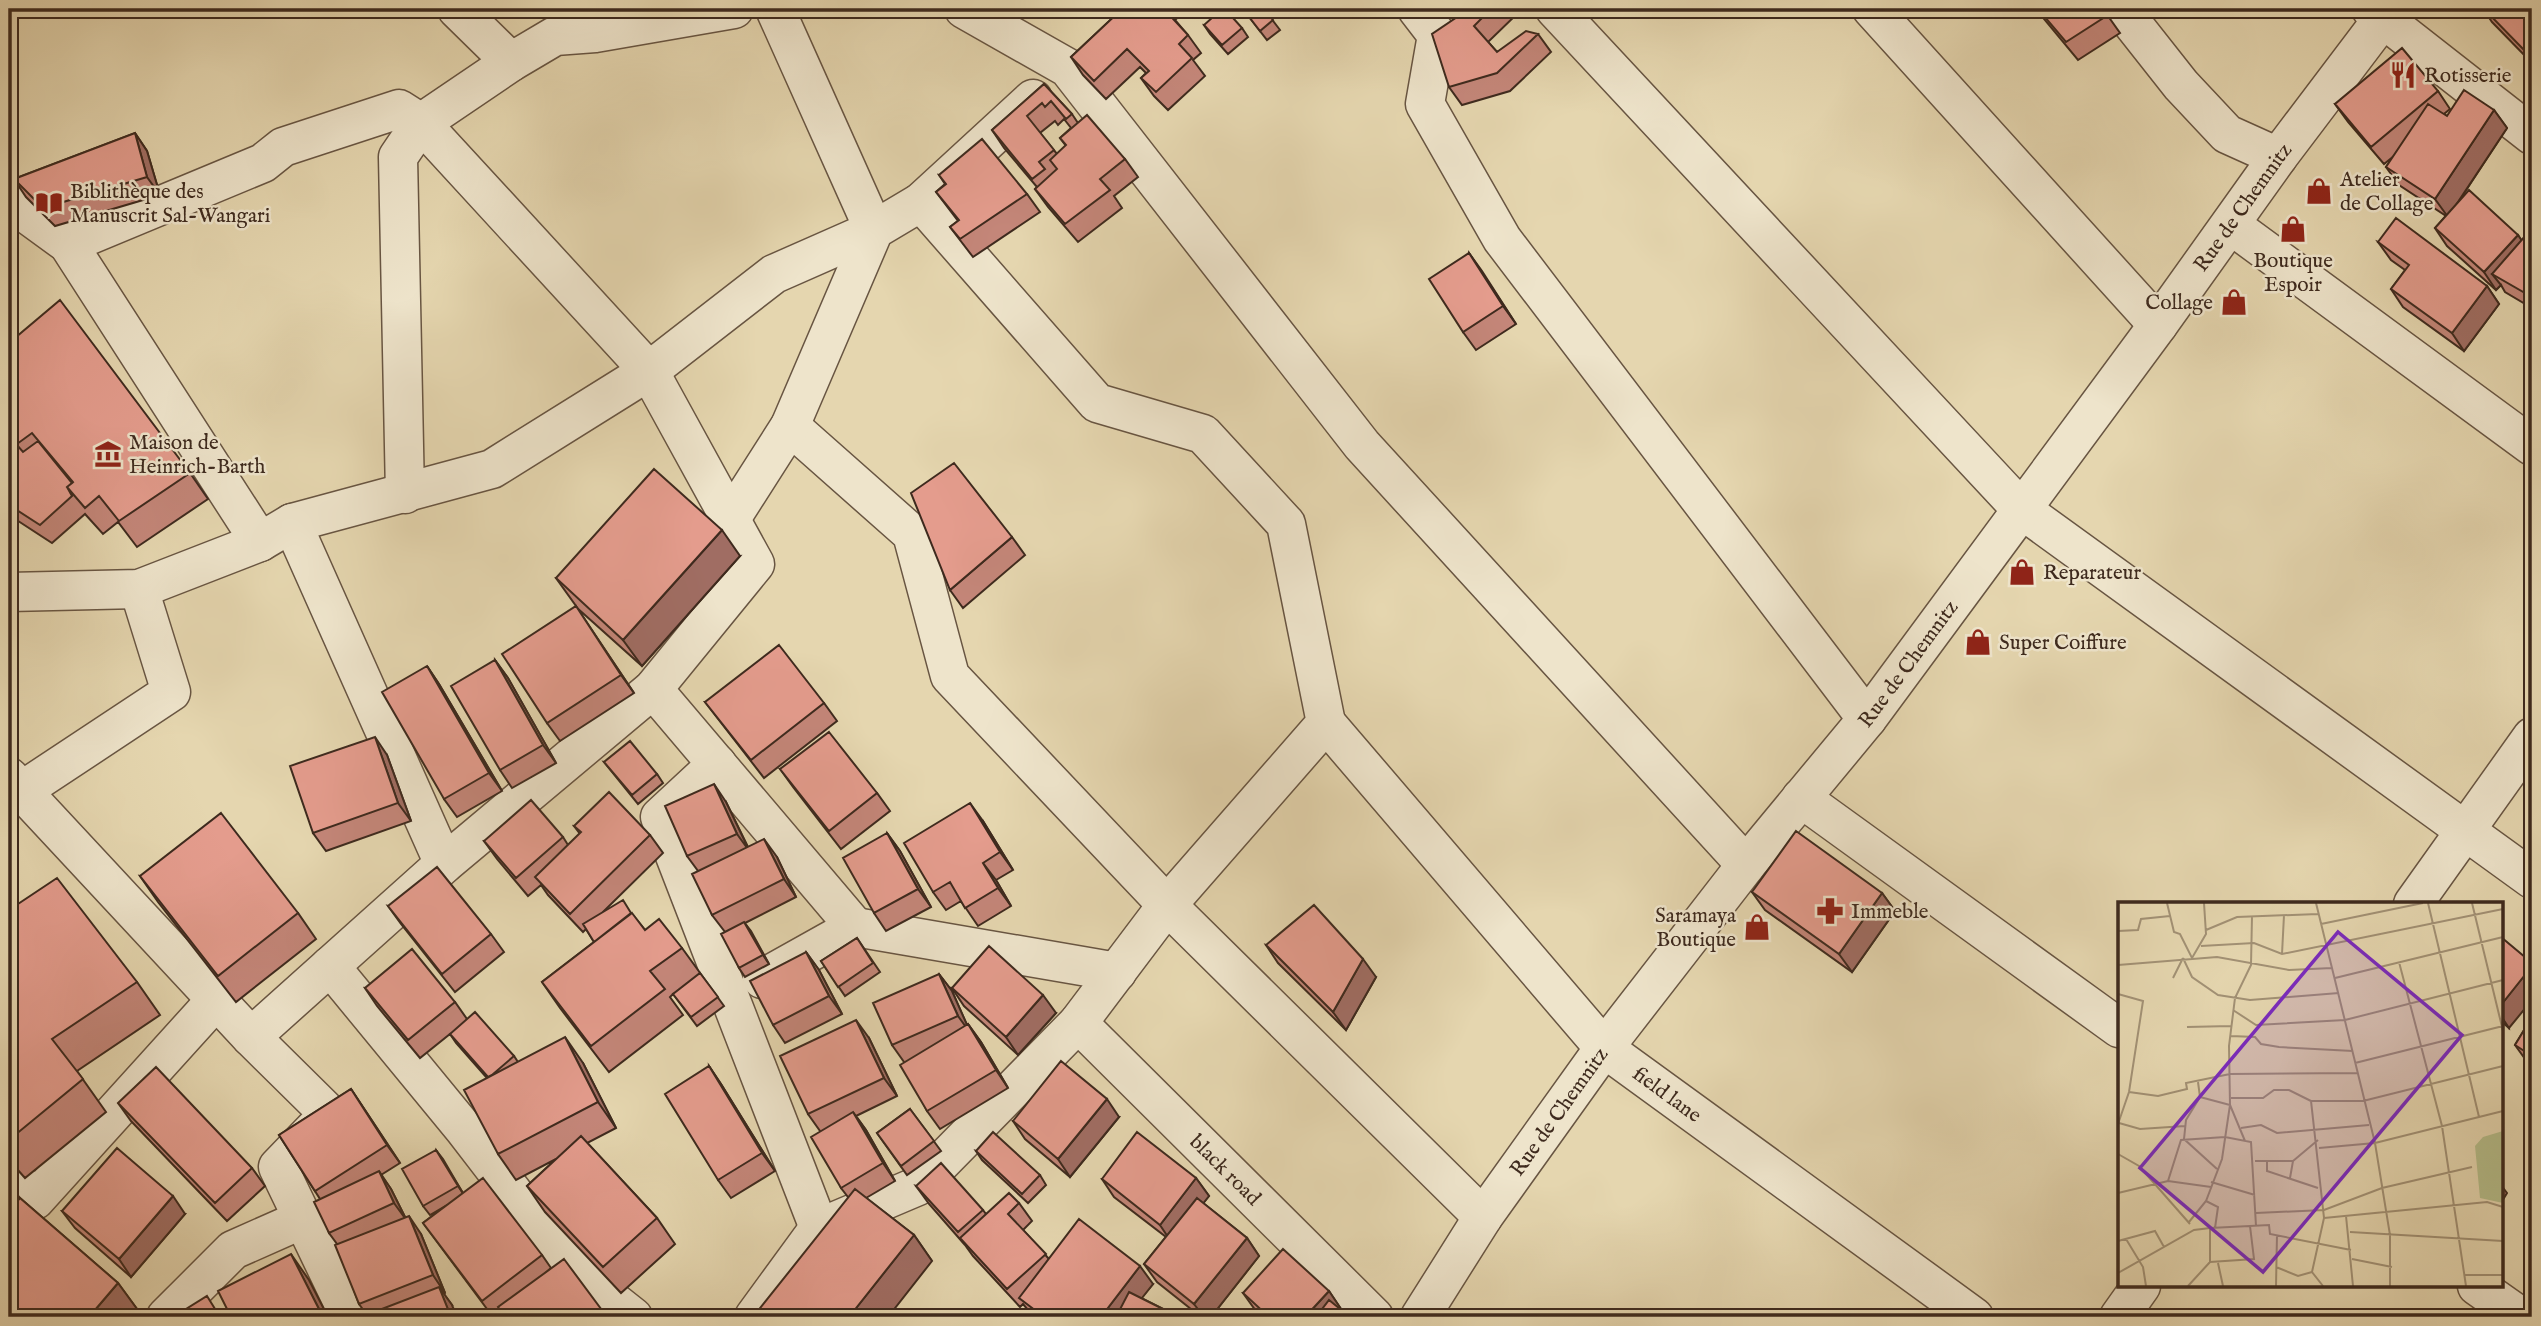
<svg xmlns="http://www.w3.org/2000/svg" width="2541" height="1326" font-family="'IM FELL English',serif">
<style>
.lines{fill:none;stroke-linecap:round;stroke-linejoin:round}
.minor-casing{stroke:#685542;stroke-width:41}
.minor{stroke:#eee4cb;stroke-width:38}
.wall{fill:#c48679;stroke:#3e2a1e;stroke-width:2;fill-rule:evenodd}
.shaded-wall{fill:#a06d63;stroke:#3e2a1e;stroke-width:2}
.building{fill:#e49c8d;stroke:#3e2a1e;stroke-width:2}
.labels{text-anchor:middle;stroke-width:5;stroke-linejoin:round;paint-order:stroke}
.poi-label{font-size:21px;fill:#3e2a1e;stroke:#eee4cb;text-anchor:start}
.street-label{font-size:21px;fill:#3e2a1e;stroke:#eee4cb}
.inset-road{fill:none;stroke:#a29175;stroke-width:2}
.view{fill:#7b2cbf;fill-opacity:0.15;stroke:#7b2cbf;stroke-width:3.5}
.inset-edge{fill:none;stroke:#3e2a1e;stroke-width:3.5}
</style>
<rect width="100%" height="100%" fill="#e5d6af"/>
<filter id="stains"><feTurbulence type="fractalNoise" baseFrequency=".00286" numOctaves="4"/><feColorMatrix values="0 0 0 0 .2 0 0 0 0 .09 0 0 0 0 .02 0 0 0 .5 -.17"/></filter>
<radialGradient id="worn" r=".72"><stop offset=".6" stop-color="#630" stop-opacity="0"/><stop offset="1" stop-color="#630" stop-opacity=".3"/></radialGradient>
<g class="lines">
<defs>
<g id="minor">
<path d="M457 9 511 62"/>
<path d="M964 9 1068 68 1362 445 1746 865"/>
<path d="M1417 9 1437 35 1425 104 1502 239 1867 719"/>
<path d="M1555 9 2021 509 2532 879"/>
<path d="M1872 9 2158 325"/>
<path d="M2121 9 2181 85 2227 134 2278 157"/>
<path d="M2371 9 2532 135"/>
<path d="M9 201 68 244 260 542"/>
<path d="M2231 225 2532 446"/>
<path d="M68 244 263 163 283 147 399 109 421 123 649 371 755 564 653 689 444 864 251 1037"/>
<path d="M790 426 912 534 950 676 1167 905 1483 1217"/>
<path d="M405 494 398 157 421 123 511 62 555 36 595 33 734 9"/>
<path d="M730 520 790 426 874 230 921 202 1033 99"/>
<path d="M292 523 444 864"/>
<path d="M9 592 139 589 260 542 292 523 492 469 649 371 774 274 874 230 775 9"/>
<path d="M653 689 855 927"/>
<path id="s1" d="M1326 723 1604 1048 1974 1317"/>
<path d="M717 764 660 817 819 1228"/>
<path d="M9 777 251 1037 329 1114 278 1167 350 1317"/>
<path d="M20 792 171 692 139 589"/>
<path d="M1801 798 2119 1028"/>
<path d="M2413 904 2532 737"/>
<path d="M330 966 464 1129 571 1268 633 1317"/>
<path d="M762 979 855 927 1117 972"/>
<path id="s2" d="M1078 1023 1374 1317"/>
<path d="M9 1172 35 1200 216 1000"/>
<path d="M2477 1286 2521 1317"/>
<path d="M166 1317 233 1250 303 1219"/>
<path d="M754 1317 819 1228 918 1186 1078 1023 1167 905 1326 723 1286 524 1203 434 1097 403 921 202"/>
<path id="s3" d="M1420 1317 1483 1217 1604 1048 1746 865 1867 719 2158 325 2278 157 2390 9"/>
<path d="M2119 1317 2141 1286"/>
</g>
</defs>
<use href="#minor" class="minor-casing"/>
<use href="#minor" class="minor"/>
</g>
<path class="wall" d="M1122 9H1187L1175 20 1188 35 1201 53 1193 60 1205 76 1168 110 1154 96 1141 78 1146 73 1140 67 1106 99 1083 75 1071 57Z
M1243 9H1264L1280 30 1267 40Z
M1469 9H1519L1520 11 1488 42 1497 52 1538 34 1551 52 1510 91 1462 105 1449 87Z
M2037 9H2103L2120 33 2078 60 2044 19Z
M2480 9H2532V63L2492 22 2486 13Z
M1204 25 1242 28 1248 37 1228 54 1210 34Z
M1044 84 1072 114 1078 123 1125 159 1138 177 1114 196 1122 208 1078 242 1048 207 1035 189 1037 187 1004 148 992 130ZM1064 119 1071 128 1060 138 1066 146 1057 154 1040 133 1055 121 1058 125Z
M2438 91 2450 109 2444 114 2447 116 2494 110 2507 128 2457 204 2518 235 2521 240H2532V308L2505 292 2501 285 2496 290 2447 246 2435 228 2446 216 2399 185 2386 167 2394 156 2384 164 2348 122 2335 104Z
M135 133 147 151 160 195 55 226 26 197 14 179Z
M939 175 1027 194 1040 212 973 257 950 227 958 221 936 192 945 184Z
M2378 242 2487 286 2499 304 2464 351 2403 307 2391 289 2405 270 2391 260Z
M1469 253 1516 324 1476 350 1463 332Z
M9 343 190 473 208 499 137 547 118 522 103 534 85 514 52 543 9 515V438L10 437 9 436Z
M1012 537 1025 555 963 608 950 590Z
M740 556 642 666 576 607 634 693 560 741 547 723 576 606 556 578Z
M495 660 508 678 556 763 512 788 500 770Z
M427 666 439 684 502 791 457 817 444 799Z
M705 702 824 703 837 721 764 778Z
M387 755 411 821 326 851 313 833Z
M604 762 657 774 663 783 638 804Z
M780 769 877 793 890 811 841 849 793 787Z
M726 802 748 847 777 857 796 897 745 923 769 964 745 977 739 968 725 932 712 915 698 871 687 856Z
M983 821 1013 870 996 880 1011 906 978 926 961 901 946 910 933 892Z
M574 826 650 835 663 853 604 911 632 914 645 930 682 948 724 1006 697 1026 673 994 670 997 683 1015 609 1072 560 1008 542 982 594 942 586 929 583 932 548 895 541 885 528 896 497 859 484 841 563 837 568 845 580 834Z
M887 833 900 851 931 907 886 931 874 913Z
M140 876 298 913 316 939 236 1002 158 902Z
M1752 892 1882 893 1895 911 1852 972 1765 910Z
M388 906 491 934 504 952 455 992 401 924Z
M9 910 137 982 160 1015 77 1071 106 1112 25 1178 9 1160Z
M2501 937 2509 1028 2501 1021Z
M857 938 880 972 845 996 821 961Z
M1266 945 1376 977 1346 1030 1278 963Z
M806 952 819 970 842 1014 785 1043 773 1025Z
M939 974 952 991 967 1025 968 1024 981 1042 1008 1088 940 1129 927 1111 904 1062 892 1045Z
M365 988 455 1002 467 1019 514 1056 518 1062 583 1063 616 1128 587 1143 657 1218 675 1244 621 1293 545 1212 527 1186 556 1159 516 1180 498 1154 487 1078 456 1043 450 1034 420 1058 377 1006Z
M952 988 1056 1013 1018 1055 964 1006Z
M2532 1017V1066L2528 1063 2515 1045Z
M869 1038 897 1096 856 1116 866 1130 895 1181 866 1198 914 1235 932 1261 848 1197 841 1188 820 1131 808 1114Z
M709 1066 721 1084 775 1171 731 1198 718 1180Z
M351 1089 400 1163 381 1175 391 1189 405 1217 421 1234 445 1293 444 1294 452 1305 367 1315 359 1304 337 1244 329 1233 320 1199 279 1135Z
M118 1103 252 1168 265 1186 227 1221 131 1121Z
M910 1109 941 1151 907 1175 877 1133Z
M1119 1117 1070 1177 1025 1139 1013 1121Z
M436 1150 463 1193 542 1255 551 1268 498 1317H493L423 1223 447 1205 430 1215 423 1206Z
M976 1151 1040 1175 1046 1185 1028 1203 982 1160Z
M1196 1178 1209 1196 1203 1203 1247 1238 1259 1256 1211 1317H1201L1157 1282 1144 1264 1166 1237 1114 1197 1102 1179Z
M9 1184 20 1198 118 1283 137 1309 9 1317Z
M916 1186 983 1210 986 1214 1019 1203 1032 1221 1023 1230 1049 1259 1153 1284 1141 1298 1179 1317H1034L1023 1304 1020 1307 973 1256 965 1245 929 1204Z
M62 1211 185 1214 131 1277 75 1228Z
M1329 1291 1341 1309 1351 1317H1262L1256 1311 1243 1293Z"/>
<path class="shaded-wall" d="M2494 110 2507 128 2448 217 2435 199Z
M135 133 147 151 160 195 147 177Z
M2518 235 2530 253 2492 274 2501 285 2496 290 2484 272Z
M1469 253 1482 271 1516 324 1503 306Z
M2487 286 2499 304 2464 351 2452 333Z
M722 530 740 556 642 666 623 640Z
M576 606 634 693 621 675Z
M495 660 508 678 556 763 543 745Z
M427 666 439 684 502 791 489 773Z
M375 737 387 755 411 821 398 803Z
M714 784 726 802 750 852 737 834Z
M970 803 983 821 1013 870 1000 852Z
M887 833 900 851 931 907 918 889Z
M764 839 777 857 796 897 784 879Z
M983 863 996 880 1011 906 998 888Z
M1882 893 1895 911 1852 972 1839 954Z
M744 922 751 931 769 964 763 955Z
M806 952 819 970 842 1014 829 996Z
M1363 959 1376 977 1346 1030 1333 1012Z
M2532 966V1000L2509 1028 2501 1016V1005Z
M939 974 952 991 971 1034 958 1016Z
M1043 995 1056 1013 1018 1055 1006 1037Z
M856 1020 869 1038 897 1096 884 1078Z
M968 1024 981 1042 1008 1088 996 1070Z
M565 1037 583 1063 616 1128 598 1102Z
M709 1066 721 1084 775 1171 762 1153Z
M351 1089 363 1107 400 1163 387 1145Z
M1107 1099 1119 1117 1070 1177 1058 1159Z
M853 1112 866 1130 895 1181 883 1163Z
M436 1150 443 1159 464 1195 458 1186Z
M379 1171 391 1189 407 1221 394 1203Z
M1196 1178 1209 1196 1172 1243 1160 1225Z
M2501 1185 2507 1193 2501 1203Z
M173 1196 185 1214 131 1277 119 1259Z
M409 1216 421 1234 445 1293 433 1275Z
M914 1235 932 1261 888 1317H849Z
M1247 1238 1259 1256 1211 1317H1204L1194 1304Z
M291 1254 309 1280 328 1317H323Z
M1140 1266 1153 1284 1127 1317H1101Z
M118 1283 137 1309 129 1317H89Z
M439 1287 452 1305 457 1317H451Z
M1329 1291 1341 1309 1334 1317H1305Z"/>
<path class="building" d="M1122 9H1164L1188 35 1179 44 1192 58 1156 92 1141 78 1149 71 1127 49 1094 81 1071 57Z
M1222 9H1225L1242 28 1222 45 1204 25Z
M1243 9H1264L1273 20 1260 31Z
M1469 9H1491L1474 26 1497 52 1526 31 1538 34 1497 73 1449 87 1432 34Z
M2038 9H2103L2108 15 2066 42Z
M2484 9H2532V46L2526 52Z
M2402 48 2438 91 2371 147 2335 104Z
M1044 84 1072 114 1066 119 1051 101 1045 107 1042 103 1027 116 1054 150 1039 162 1045 169 1032 179 992 130Z
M2464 90 2494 110 2435 199 2386 167 2428 104 2447 116Z
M1087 115 1125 159 1100 179 1110 190 1065 224 1035 189 1057 169 1050 160 1066 145 1060 138Z
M135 133 147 177 43 208 14 179Z
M982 139 1027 194 960 239 950 227 959 220 936 192 946 184 939 175Z
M2469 190 2518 235 2484 272 2435 228Z
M2396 218 2487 286 2452 333 2391 289 2409 265 2378 242Z
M2526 235 2532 240V297L2492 274Z
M1469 253 1503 306 1463 332 1429 279Z
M60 300 190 473 119 521 99 496 85 508 67 487 73 482 32 433 17 444 9 434V343Z
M9 437H10L23 452 38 441 72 483 67 487 72 496 40 525 9 505Z
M954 463 1012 537 950 590 911 493Z
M654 469 722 530 623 640 556 578Z
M576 606 621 675 547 723 502 654Z
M779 645 824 703 751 760 705 702Z
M495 660 543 745 500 770 451 686Z
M427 666 489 773 444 799 382 692Z
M829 732 877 793 829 831 780 769Z
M375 737 398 803 313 833 290 766Z
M630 741 657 774 632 795 604 762Z
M714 784 737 834 687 856 665 806Z
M609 792 650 835 570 914 535 877 581 832 574 826Z
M531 800 563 837 516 878 484 841Z
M970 803 1000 852 983 863 998 888 965 908 950 882 933 892 904 843Z
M221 813 298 913 218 976 140 876Z
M1796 831 1882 893 1839 954 1752 892Z
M887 833 918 889 874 913 843 858Z
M764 839 784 879 712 915 692 874Z
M437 867 491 934 442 974 388 906Z
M57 878 137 982 52 1039 83 1079 9 1140V910Z
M623 900 631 913 594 942 583 924Z
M1314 905 1363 959 1333 1012 1266 945Z
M632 913 645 930 659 919 682 948 650 971 665 989 591 1046 542 982Z
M744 922 763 955 739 968 721 934Z
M2501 937 2532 963V966L2501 1005Z
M857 938 873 963 838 987 821 961Z
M989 946 1043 995 1006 1037 952 988Z
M412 949 455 1002 408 1040 365 988Z
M806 952 829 996 773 1025 750 981Z
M700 973 718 997 691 1017 673 994Z
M939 974 958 1016 892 1045 873 1003Z
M475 1012 514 1056 492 1075 488 1077 450 1034Z
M2532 1017V1056L2515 1045Z
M856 1020 884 1078 808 1114 780 1056Z
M968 1024 996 1070 927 1111 900 1065Z
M565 1037 598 1102 498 1154 464 1090Z
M1061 1061 1107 1099 1058 1159 1013 1121Z
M709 1066 762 1153 718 1180 665 1094Z
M156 1067 252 1168 215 1203 118 1103Z
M351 1089 387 1145 315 1191 279 1135Z
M910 1109 934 1141 901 1166 877 1133Z
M853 1112 883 1163 841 1188 811 1137Z
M993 1132 1040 1175 1022 1194 976 1151Z
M1137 1132 1196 1178 1160 1225 1102 1179Z
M581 1136 657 1218 603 1267 527 1186Z
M117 1148 173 1196 119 1259 62 1211Z
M436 1150 458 1186 423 1206 402 1169Z
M941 1163 983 1210 958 1232 916 1186Z
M379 1171 394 1203 329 1233 314 1202Z
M483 1178 542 1255 482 1301 423 1223Z
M9 1184 15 1192 9 1197Z
M855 1189 914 1235 849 1317H753Z
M1009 1193 1019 1203 1008 1214 1046 1254 1007 1289 960 1238Z
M20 1198 118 1283 89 1317H9V1211Z
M1197 1198 1247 1238 1194 1304 1144 1264Z
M409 1216 433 1275 359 1304 335 1245Z
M1079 1219 1140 1266 1101 1317H1044L1019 1298Z
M1283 1249 1329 1291 1305 1317H1269L1243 1293Z
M291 1254 323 1317H231L218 1291Z
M564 1259 607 1317H505L498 1307Z
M439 1287 451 1317H361Z
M1129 1292 1179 1317H1116Z
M207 1296 220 1317H180L178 1314Z
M1329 1300 1350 1317H1316Z
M898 1311 905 1317H892Z"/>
<defs>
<symbol id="restaurant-bare" viewBox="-9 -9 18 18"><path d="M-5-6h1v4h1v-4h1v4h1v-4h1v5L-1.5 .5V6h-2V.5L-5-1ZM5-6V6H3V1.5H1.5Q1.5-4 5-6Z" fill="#8f2418" stroke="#eee4cb" stroke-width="2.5" paint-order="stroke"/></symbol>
<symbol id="shop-bare" viewBox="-9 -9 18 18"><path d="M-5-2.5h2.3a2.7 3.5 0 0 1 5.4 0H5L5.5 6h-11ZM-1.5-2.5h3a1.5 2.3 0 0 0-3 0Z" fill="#8f2418" stroke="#eee4cb" stroke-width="2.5" paint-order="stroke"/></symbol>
<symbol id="library-bare" viewBox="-9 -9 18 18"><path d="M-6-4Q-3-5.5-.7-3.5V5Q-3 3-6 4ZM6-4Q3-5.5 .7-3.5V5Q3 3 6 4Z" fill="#8f2418" stroke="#eee4cb" stroke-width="2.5" paint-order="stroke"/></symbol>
<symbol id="museum-bare" viewBox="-9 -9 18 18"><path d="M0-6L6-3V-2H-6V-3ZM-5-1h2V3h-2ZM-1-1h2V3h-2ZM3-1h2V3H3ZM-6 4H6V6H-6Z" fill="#8f2418" stroke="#eee4cb" stroke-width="2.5" paint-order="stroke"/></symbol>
<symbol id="pharmacy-bare" viewBox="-9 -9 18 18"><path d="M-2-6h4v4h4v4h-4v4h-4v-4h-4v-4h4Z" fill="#8f2418" stroke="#eee4cb" stroke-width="2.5" paint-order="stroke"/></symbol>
</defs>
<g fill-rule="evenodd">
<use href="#restaurant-bare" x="2384" y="56" width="38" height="38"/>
<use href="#shop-bare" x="2300" y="172" width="38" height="38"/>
<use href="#library-bare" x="30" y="184" width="38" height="38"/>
<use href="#shop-bare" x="2274" y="210" width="38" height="38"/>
<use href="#shop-bare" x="2215" y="283" width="38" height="38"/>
<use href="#museum-bare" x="89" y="435" width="38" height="38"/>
<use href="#shop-bare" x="2003" y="553" width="38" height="38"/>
<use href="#shop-bare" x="1959" y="623" width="38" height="38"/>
<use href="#pharmacy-bare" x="1811" y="892" width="38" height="38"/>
<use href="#shop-bare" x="1738" y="908" width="38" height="38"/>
</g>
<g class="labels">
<g class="poi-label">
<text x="2424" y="82">Rotisserie</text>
<text x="2340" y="186">Atelier<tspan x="2340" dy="24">de Collage</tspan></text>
<text x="70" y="198">Biblithèque des<tspan x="70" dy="24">Manuscrit Sal-Wangari</tspan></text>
<text x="2293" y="267" text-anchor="middle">Boutique<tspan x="2293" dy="24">Espoir</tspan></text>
<text x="2213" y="309" text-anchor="end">Collage</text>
<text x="129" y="449">Maison de<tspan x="129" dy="24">Heinrich-Barth</tspan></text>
<text x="2043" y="579">Reparateur</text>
<text x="1999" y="649">Super Coiffure</text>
<text x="1851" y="918">Immeble</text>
<text x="1736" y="922" text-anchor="end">Saramaya<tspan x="1736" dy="24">Boutique</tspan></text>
</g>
<g class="street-label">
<text dy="7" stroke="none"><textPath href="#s3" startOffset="1382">Rue de Chemnitz</textPath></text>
<text dy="7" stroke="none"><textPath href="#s3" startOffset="816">Rue de Chemnitz</textPath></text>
<text dy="7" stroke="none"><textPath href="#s1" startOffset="506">field lane</textPath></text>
<text dy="7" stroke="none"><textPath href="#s3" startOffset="248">Rue de Chemnitz</textPath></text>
<text dy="7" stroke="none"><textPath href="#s2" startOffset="208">black road</textPath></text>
</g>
</g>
<g transform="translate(2118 902)">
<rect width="385" height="385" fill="#e5d6af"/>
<path d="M385 229V301L362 296 357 244 365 235Z" fill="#b5bd8a"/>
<path class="inset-road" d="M49 1 56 30 62 32 74 56 88 32 86 1M198 1 257 241 272 333V384M310 1 361 215M354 1 385 129M203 22 305 1M88 28 119 15 200 12M0 29 20 28 23 17 52 14M83 44 136 41 164 52 385 7M164 52 166 13M65 56 74 75 100 93 132 98 221 91M281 60 324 224 348 384M0 63 99 55 171 68 214 66M55 76 65 56M217 76 385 35M0 92 25 99 11 190 0 222M115 108 138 123 227 118 385 78M69 125 113 124M113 134 137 135 143 142 161 145 235 149M237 161 385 124M80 180 82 195 68 218 66 237 99 267M11 190 40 194 69 187 68 181 112 172 239 171M113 196H145L156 188H171L193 199 206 316 194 370 205 384M193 199H245L385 164M1 221 22 227 67 224M123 226 143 223 159 231 251 223M127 239 112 203 111 144 117 96 133 63 134 14M201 246 257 241 385 209M0 252 21 264 72 322M137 259H175M149 259V269L200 286M172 276 175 259 200 238M50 279 63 238 107 235 133 240 138 324M93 280 137 293M0 291 50 279 93 285M88 299 100 305 97 326M138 311 206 308 264 286 354 265M228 314 235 384M206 316 369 300 385 305M71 320 88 299 104 257 112 203 82 195M232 330 385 339M8 337 25 365 28 384M0 339 37 329 46 345M234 357 274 365M92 360 136 357 132 324M100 361 105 384M158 365 180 374 194 370M0 371 76 328 92 326 151 323 152 332 233 348M347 373H385M70 384 92 360V326M158 384 159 333"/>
<path class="view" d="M220 30 344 133 145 370 22 266Z"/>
<rect width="385" height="385" class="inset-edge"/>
</g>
<rect width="2541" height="1326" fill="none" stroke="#e5d6af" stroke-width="35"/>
<rect x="10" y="10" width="2520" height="1305" fill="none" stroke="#3e2a1e" stroke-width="3.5"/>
<rect x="18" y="18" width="2506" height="1291" fill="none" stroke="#3e2a1e" stroke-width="2"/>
<rect width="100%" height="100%" filter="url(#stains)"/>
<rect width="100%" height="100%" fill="url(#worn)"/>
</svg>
